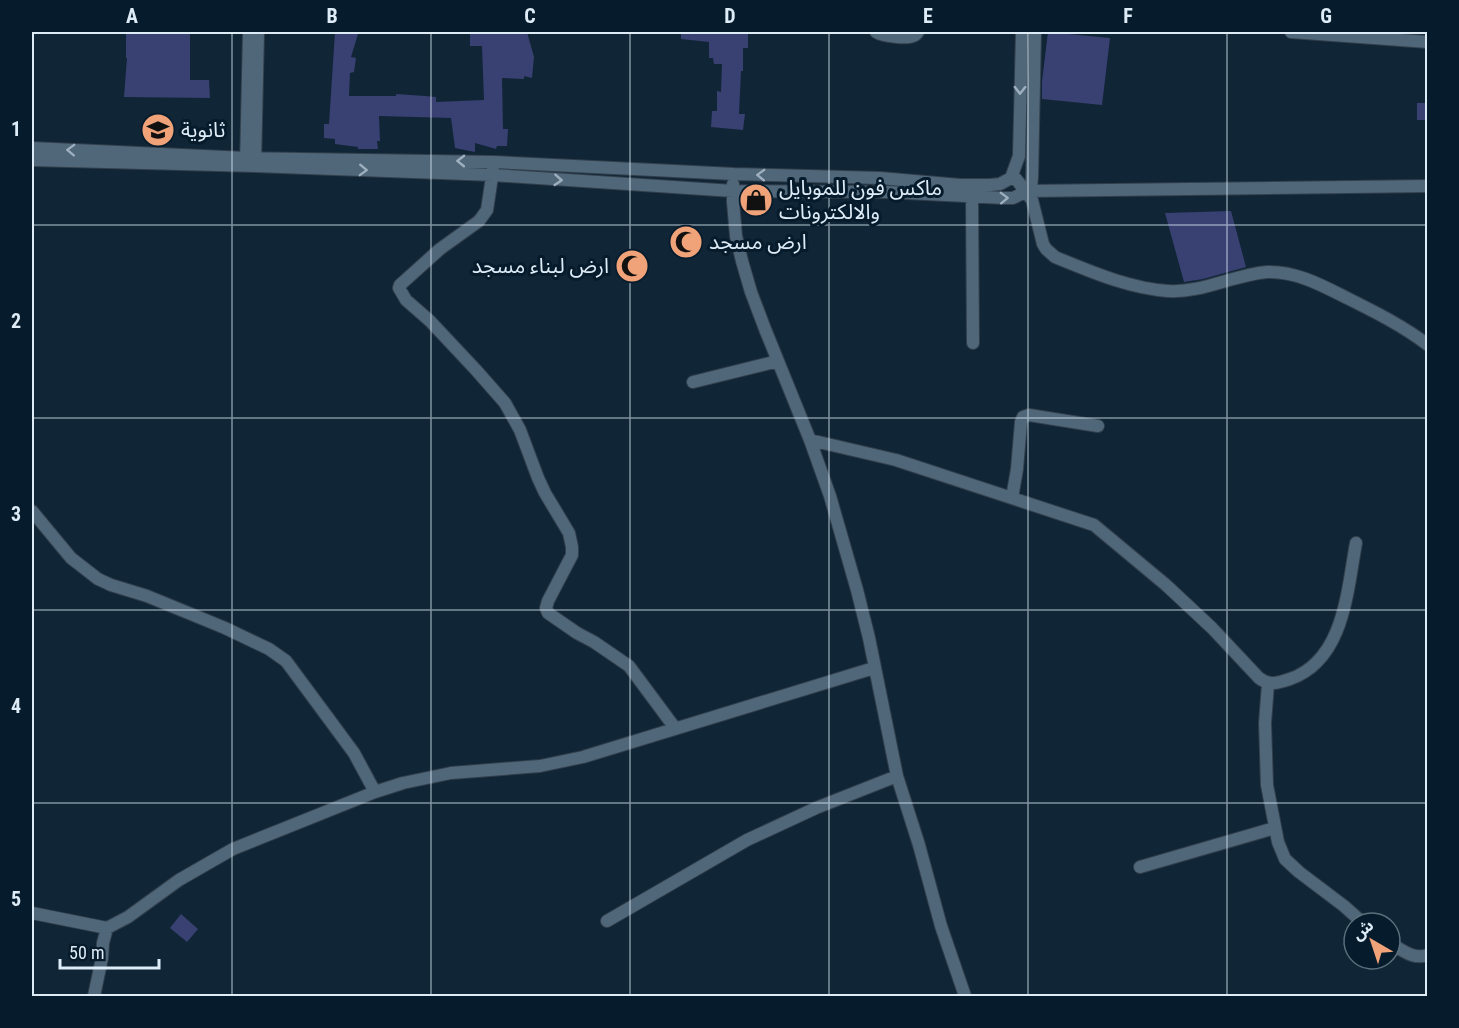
<svg xmlns="http://www.w3.org/2000/svg" width="1459" height="1028" font-family="'Roboto Condensed','Noto Sans Arabic',sans-serif">
<style>
.building{fill:#394072}
.lines{fill:none;stroke-linecap:round;stroke-linejoin:round}
.minor-casing{stroke:#313f4c;stroke-width:14}
.minor{stroke:#50677a;stroke-width:12}
.oneway{stroke:#9eb0bf}
.grid{fill:none;stroke:#deecf7;stroke-width:1.5;stroke-opacity:0.55}
.labels{text-anchor:middle;stroke-width:6;stroke-linejoin:round;paint-order:stroke}
.poi-label{font-size:21px;fill:#deecf7;stroke:#061b2b;text-anchor:start}
.neatline{fill:none;stroke:#deecf7;stroke-width:2}
.grid-label{font-size:20px;text-anchor:middle;font-weight:bold;fill:#deecf7}
</style>
<rect width="100%" height="100%" fill="#102535"/>
<path class="building" d="M126 32H190V80H209L210 98 124 97 127 58H126Z
M335 32H352V34H358L351 57 356 58 354 72 350 73 349 96H396V94L425 96 436 97V102L484 100 482 46H470V32H527L534 57 532 78 524 76V79L502 78 503 129H508L507 146H497L496 149 475 143V152L455 148 451 118 379 116 380 141H377L378 149H358V147L335 144V139L324 138V124H329Z
M681 32H748V48H743V71H741L739 114H745L743 130 711 127 712 111H717V91L721 92 722 64H714L713 58H709V42L681 39Z
M1048 32 1110 38 1102 105 1042 99V81Z
M1417 103H1428V120H1417Z
M1231 211 1246 267 1203 279 1184 282 1165 213Z
M181 914 198 929 187 942 170 928Z"/>
<g class="lines">
<defs>
<path id="minor" d="M876 32C882 36 908 40 915 35 917 34 917 33 918 32
M1291 32 1428 42
M32 148 246 158 494 162 734 174 880 178 960 185H990L1000 184 1011 178 1019 156 1022 32
M32 160 255 166 493 175 733 191 887 192 1004 198H1013L1027 191 1031 186 1032 178 1035 32
M246 165 249 32
M255 165 258 32
M493 170 487 210 479 221 440 249 400 285 399 288 406 300 430 321 476 370 505 403 520 430 538 478 545 493 569 533 572 547V555L548 601 546 608 548 613 577 633 594 642 629 666 675 728
M1013 175 1032 200 1043 244 1046 249 1055 257C1092 272 1128 288 1168 291 1202 293 1233 275 1267 272 1297 271 1323 286 1349 299 1377 313 1403 326 1428 345
M733 184V202L736 236 742 261 751 292 765 329 810 440 830 496 857 590 869 638 897 776 919 845 941 926 965 996
M1027 191 1428 186
M972 198 973 343
M693 382 778 361
M810 440 896 460 1094 525 1166 585 1212 628 1259 678C1269 686 1278 683 1290 679 1344 660 1347 592 1356 543
M1012 498 1017 469 1021 422 1023 417 1029 415 1098 426
M32 511 71 558 98 579 111 585 147 596 225 628 269 649 286 661 354 753 375 792
M1268 684 1265 723 1267 785 1278 842 1285 859 1299 872 1344 906 1363 923
M1140 867 1275 828
M32 913 107 928
M607 921 747 840 816 808 897 776
M1390 943C1402 950 1413 960 1428 955
M94 996 102 958 103 943 107 928 128 917 179 880 233 849 375 792 403 783 451 773 540 766 583 757 874 668"/>
</defs>
<use href="#minor" class="minor-casing"/>
<use href="#minor" class="minor"/>
</g>
<defs><path id="oneway-chevron" d="M-2-3.5L2.5 0L-2 3.5" fill="none" stroke-width="1.6" stroke-linecap="round" stroke-linejoin="round" transform="scale(1.5)"/></defs>
<g class="oneway">
<use href="#oneway-chevron" transform="translate(1020 90) rotate(91)"/>
<use href="#oneway-chevron" transform="translate(71 150) rotate(-178)"/>
<use href="#oneway-chevron" transform="translate(461 161) rotate(-179)"/>
<use href="#oneway-chevron" transform="translate(363 170) rotate(2)"/>
<use href="#oneway-chevron" transform="translate(761 175) rotate(-178)"/>
<use href="#oneway-chevron" transform="translate(558 180) rotate(4)"/>
<use href="#oneway-chevron" transform="translate(1004 198) rotate(-2)"/>
</g>
<path class="grid" d="M232 32V996M431 32V996M630 32V996M829 32V996M1028 32V996M1227 32V996M32 225H1428M32 418H1428M32 610H1428M32 803H1428"/>
<defs>
<symbol id="school-disc" viewBox="-11 -11 22 22"><circle r="9.5" fill="#f0a279" stroke="#061b2b"/><path d="M0-5L7-2L0 1L-7-2ZM-4 1L0 2.5L4 1V4Q0 6-4 4Z" fill="#111"/></symbol>
<symbol id="shop-disc" viewBox="-11 -11 22 22"><circle r="9.5" fill="#f0a279" stroke="#061b2b"/><path d="M-5-2.5h2.3a2.7 3.5 0 0 1 5.4 0H5L5.5 6h-11ZM-1.5-2.5h3a1.5 2.3 0 0 0-3 0Z" fill="#111"/></symbol>
<symbol id="mosque-disc" viewBox="-11 -11 22 22"><circle r="9.5" fill="#f0a279" stroke="#061b2b"/><path d="M3.5-4.9A6 6 0 1 0 3.5 4.9A5 5 0 1 1 3.5-4.9Z" fill="#111"/></symbol>
</defs>
<g fill-rule="evenodd">
<use href="#school-disc" x="139" y="111" width="38" height="38"/>
<use href="#shop-disc" x="737" y="181" width="38" height="38"/>
<use href="#mosque-disc" x="667" y="223" width="38" height="38"/>
<use href="#mosque-disc" x="613" y="247" width="38" height="38"/>
</g>
<g class="labels">
<g class="poi-label">
<text x="181" y="137">ثانوية</text>
<text x="779" y="195">ماكس فون للموبايل<tspan x="779" dy="24">والالكترونات</tspan></text>
<text x="709" y="249">ارض مسجد</text>
<text x="609" y="273" text-anchor="end">ارض لبناء مسجد</text>
</g>
</g>
<rect width="1459" height="1028" fill="none" stroke="#061b2b" stroke-width="66"/>
<g transform="translate(1372 941) rotate(321)"><circle r="28" fill="#061b2b" stroke="#5c6f7d" stroke-width="1.5"/>
<path d="M0-4.5L10 22L0 15L-10 22Z" fill="#f0a279"/>
<text y="-9" font-size="16" font-weight="bold" text-anchor="middle" fill="#deecf7">ش</text>
</g>
<path d="M60 959v9h99v-9" fill="none" stroke="#deecf7" stroke-width="3"/>
<text x="69" y="959" font-size="18" fill="#deecf7" stroke="#061b2b" stroke-width="4.5" paint-order="stroke">50 m</text>
<rect x="33" y="33" width="1393" height="962" class="neatline"/>
<g class="grid-label">
<text x="132" y="23">A</text>
<text x="332" y="23">B</text>
<text x="530" y="23">C</text>
<text x="730" y="23">D</text>
<text x="928" y="23">E</text>
<text x="1128" y="23">F</text>
<text x="1326" y="23">G</text>
<text x="16" y="136">1</text>
<text x="16" y="328">2</text>
<text x="16" y="521">3</text>
<text x="16" y="713">4</text>
<text x="16" y="906">5</text>
</g>
</svg>
